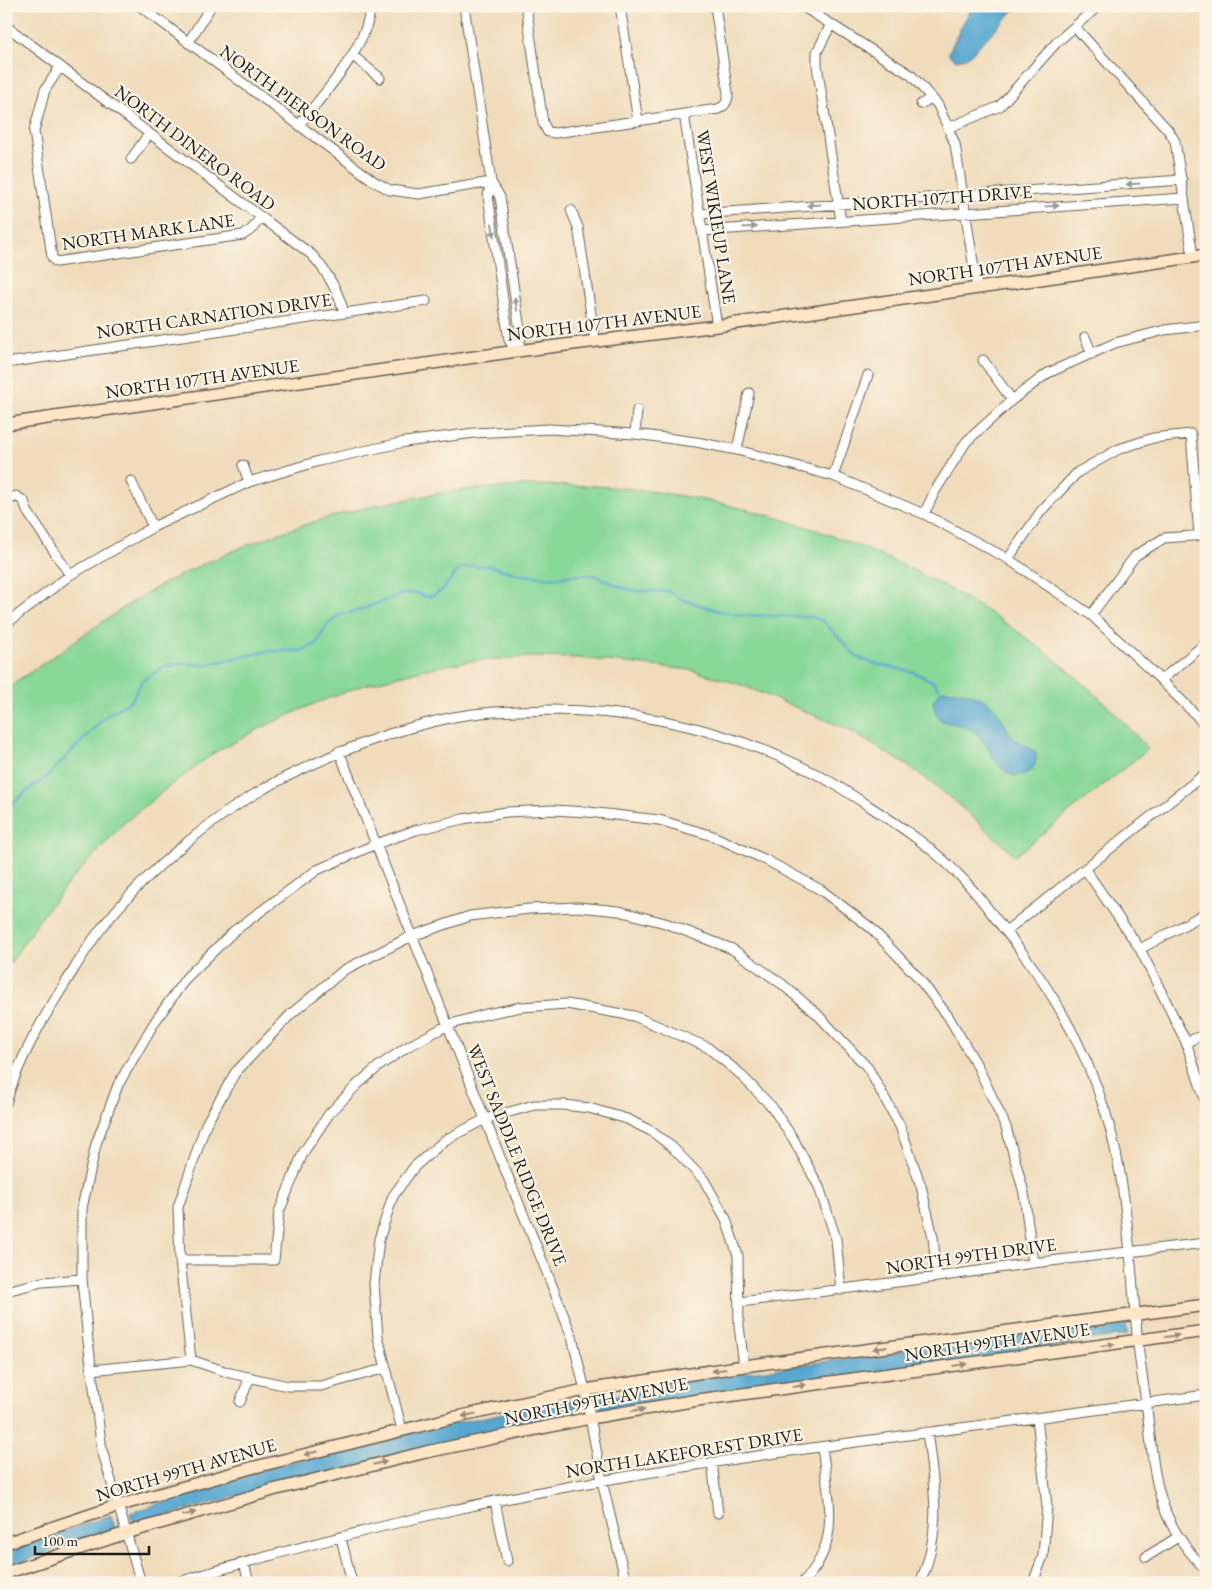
<svg xmlns="http://www.w3.org/2000/svg" width="1212" height="1589" font-family="'EB Garamond',serif">
<style>
.green{fill:#88d898;stroke:#527a5a}
.water{fill:#56a8d1;stroke:#396276}
.lines{fill:none;stroke-linecap:round;stroke-linejoin:round}
.stream{stroke:#56a8d1;stroke-width:2.5}
.street-casing{stroke:#665f54;stroke-width:11}
.secondary-casing{stroke:#665f54;stroke-width:14}
.street{stroke:#fff;stroke-width:9}
.secondary{stroke:#fde5c5;stroke-width:11}
.oneway{fill:#999}
.oneway2{fill:#988b79}
.labels{text-anchor:middle;stroke-width:4.5;stroke-linejoin:round;paint-order:stroke}
.street-label{font-size:18px;fill:#1c1c1c;stroke:#fcf5e5}
</style>
<rect width="100%" height="100%" fill="#fcf5e5"/>
<filter id="ink" filterUnits="userSpaceOnUse"><feTurbulence type="fractalNoise" baseFrequency=".02" numOctaves="2"/><feDisplacementMap in="SourceGraphic" scale="10" xChannelSelector="R" yChannelSelector="G"/><feConvolveMatrix kernelMatrix="1 2 1 2 8 2 1 2 1" color-interpolation-filters="sRGB"/></filter>
<filter id="wash" filterUnits="userSpaceOnUse"><feTurbulence type="fractalNoise" baseFrequency=".0096" numOctaves="4" result="noise"/><feDisplacementMap in="SourceGraphic" scale="20" xChannelSelector="R" yChannelSelector="G"/><feGaussianBlur stdDeviation="1.12" result="paint"/><feColorMatrix in="noise" values="0 0 0 0 0 0 0 0 0 0 0 0 0 0 0 0 0 1.4 0 .05"/><feComposite in="paint" operator="in"/></filter>
<g filter="url(#wash)">
<rect width="100%" height="100%" fill="#f0dcbb"/>
<path class="green" d="M535 485C560 486 586 485 611 487 812 504 1015 594 1148 749L1015 856 957 803 913 769 847 729 742 685 691 670 580 658 528 657 470 661 421 670 358 687 311 705 263 727 214 753 167 788 124 823 70 881 42 916 6 969V688C59 655 107 615 161 585 253 536 353 505 456 491 482 488 509 487 535 485Z"/>
<path class="water" d="M973 6H1018L972 53 966 58 956 60 949 55V52L962 25Z
M943 690C965 691 986 695 999 714 1004 722 1007 730 1013 737 1024 750 1047 745 1031 771 1024 774 1017 778 1009 774 991 764 989 741 972 730 951 717 938 732 933 701L941 691Z
M1125 1320 1128 1335 1077 1341 1046 1349 601 1411 599 1398 646 1390 677 1382Z
M575 1399 577 1413 527 1423 502 1430 251 1492 134 1525 130 1513 179 1497 208 1485 253 1472 360 1445 459 1422Z
M111 1515 115 1528 66 1545 6 1568V1551Z"/>
<g class="lines">
<path class="stream" d="M6 810 28 790 48 776 107 715 132 700 142 681 164 667 182 663 204 665 269 651H301L316 644 327 625 341 614 357 611 402 594 416 593 426 597 435 595 443 589 459 569 472 566H489L523 575 556 578 576 575H594L623 588 636 591H668L681 599 719 611 739 615 812 617 823 621 852 652 859 658 872 663 913 672 932 681 941 691"/>
</g>
</g>
<g filter="url(#ink)">
<g class="lines">
<defs>
<path id="street" d="M140 6 375 182 390 190 419 194 491 182
M464 6 491 182 488 196 509 340 517 351
M526 6 543 123 548 132 555 133 718 109C726 106 728 101 728 93L715 6
M620 6 638 121
M802 6 911 75 938 105 955 144 977 288
M831 24 817 52V65L841 221
M6 26 312 255C328 273 338 290 344 313
M1075 27 1168 130 1175 141 1193 257
M188 43 211 6
M352 55 380 78
M60 67 45 90 34 131 52 257 56 262 243 235 252 229 261 217
M921 104 932 98
M684 114 717 326
M299 125C322 96 370 44 370 6
M948 128 1000 106 1057 42 1098 6
M131 159 149 134
M491 182 500 197 521 337 517 351
M571 210 578 227 595 341
M699 214 1182 180
M702 231 1184 198
M1085 337 1092 354
M983 360 1012 400
M6 363 426 301
M635 434 696 442 737 450 833 476 924 514 1008 559 1091 615 1161 680 1197 716 1206 728
M737 450 749 393
M243 465 249 482
M833 476 868 375
M131 481 153 527
M6 502 16 496 24 501 27 511 70 575
M924 514 935 491 966 442 1012 400 1048 373 1115 343 1165 330 1206 325
M1008 559 1041 511 1078 472 1119 449 1153 438 1191 434 1199 535
M1091 615 1135 556 1164 538 1206 535
M6 624 70 575 153 527 249 482 319 461 405 442 474 433 549 429 635 434 637 410
M1161 680 1206 643
M339 751 504 1167 546 1270 572 1337 585 1390 602 1481 626 1583
M1085 869 1140 949 1186 1042 1206 1103
M1006 931 1206 773
M1140 949 1206 913
M1186 1042 1206 1034
M6 1103C18 1060 42 1020 66 982 76 966 86 949 97 934 144 872 221 808 290 775 344 749 395 729 454 717 485 711 518 711 550 710 645 710 736 732 820 776 837 785 853 796 869 806 902 827 934 849 961 877 977 893 990 912 1004 929 1049 984 1085 1046 1106 1114 1129 1189 1130 1267 1138 1344 1140 1363 1143 1382 1146 1401 1151 1439 1152 1480 1167 1515 1176 1536 1190 1554 1206 1570
M180 1260H274L279 1212 303 1153 329 1114 357 1085 379 1066 407 1047 448 1025 486 1014 521 1007 567 1004 634 1016 707 1047 738 1072 772 1107 794 1140 819 1187 836 1239 841 1290
M6 1291 42 1282 82 1279
M740 1302 937 1277 1033 1263 1206 1243
M191 1360 180 1260 178 1207 206 1124 235 1073 291 1014 344 970 412 936 470 916 529 909 578 907 619 911 665 923 732 949 782 984 817 1014 868 1068 900 1126 921 1186 933 1237 937 1277
M91 1370 191 1360 230 1373 288 1386H321L386 1368
M240 1402 250 1377
M402 1430 378 1337 374 1284 379 1239 393 1196 414 1167 445 1140 485 1119 534 1105H564L589 1108 627 1119 651 1131 672 1147 704 1180 726 1219 738 1256 739 1326 744 1366
M712 1462 718 1513
M495 1501 507 1561
M341 1538 352 1583
M1146 1557 1178 1537
M244 1563 249 1583
M141 1583 102 1450 88 1341 82 1279V1208L96 1144 118 1085 154 1023 186 978 234 931 317 870 376 844 416 830 463 819 506 812 553 810 588 812 659 820 713 836 766 860 821 890 871 928 916 975 948 1016 978 1067 1006 1127 1024 1193 1033 1263
M175 1583C261 1557 348 1534 435 1514 562 1485 691 1465 819 1447 948 1429 1077 1412 1206 1395
M802 1583C843 1543 828 1497 822 1447
M920 1583C943 1532 934 1484 927 1432
M1033 1583 1043 1556 1047 1506 1037 1418"/>
<path id="secondary" d="M6 424 517 351 717 326 1206 255
M6 1543 117 1506 251 1468 452 1418 585 1390 744 1366 1206 1305
M6 1573 126 1533 273 1490 426 1452 590 1418 698 1400 1206 1331"/>
</defs>
<use href="#street" class="street-casing"/>
<use href="#secondary" class="secondary-casing"/>
<use href="#street" class="street"/>
<use href="#secondary" class="secondary"/>
</g>
<defs><path id="oneway-solid" d="M-6-.8H1V-3.2L6.5 0L1 3.2V.8H-6Z" transform="scale(1.25)"/></defs>
<g class="oneway">
<use href="#oneway-solid" transform="translate(1133 184) rotate(176)"/>
<use href="#oneway-solid" transform="translate(814 205) rotate(176)"/>
<use href="#oneway-solid" transform="translate(1052 206) rotate(-4)"/>
<use href="#oneway-solid" transform="translate(750 227) rotate(-4)"/>
<use href="#oneway-solid" transform="translate(493 230) rotate(82)"/>
<use href="#oneway-solid" transform="translate(516 304) rotate(-99)"/>
</g>
<g class="oneway2">
<use href="#oneway-solid" transform="translate(1172 1336) rotate(-9)"/>
<use href="#oneway-solid" transform="translate(1108 1345) rotate(-7)"/>
<use href="#oneway-solid" transform="translate(880 1348) rotate(172)"/>
<use href="#oneway-solid" transform="translate(960 1365) rotate(-8)"/>
<use href="#oneway-solid" transform="translate(719 1370) rotate(172)"/>
<use href="#oneway-solid" transform="translate(799 1386) rotate(-8)"/>
<use href="#oneway-solid" transform="translate(638 1410) rotate(-10)"/>
<use href="#oneway-solid" transform="translate(469 1415) rotate(168)"/>
<use href="#oneway-solid" transform="translate(311 1453) rotate(166)"/>
<use href="#oneway-solid" transform="translate(380 1463) rotate(-14)"/>
<use href="#oneway-solid" transform="translate(189 1514) rotate(-16)"/>
</g>
</g>
<g class="labels">
<g class="street-label">
<text transform="translate(303 108) rotate(36)" y="6">NORTH PIERSON ROAD</text>
<text transform="translate(195 148) rotate(37)" y="6">NORTH DINERO ROAD</text>
<text transform="translate(942 198) rotate(-4)" y="6">NORTH 107TH DRIVE</text>
<text transform="translate(716 217) rotate(81)" y="6">WEST WIKIEUP LANE</text>
<text transform="translate(148 232) rotate(-8)" y="6">NORTH MARK LANE</text>
<text transform="translate(1005 266) rotate(-8)" y="6">NORTH 107TH AVENUE</text>
<text transform="translate(214 316) rotate(-8)" y="6">NORTH CARNATION DRIVE</text>
<text transform="translate(604 323) rotate(-7)" y="6">NORTH 107TH AVENUE</text>
<text transform="translate(202 379) rotate(-8)" y="6">NORTH 107TH AVENUE</text>
<text transform="translate(517 1155) rotate(68)" y="6">WEST SADDLE RIDGE DRIVE</text>
<text transform="translate(971 1256) rotate(-8)" y="6">NORTH 99TH DRIVE</text>
<text transform="translate(997 1342) rotate(-8)" y="6">NORTH 99TH AVENUE</text>
<text transform="translate(596 1401) rotate(-11)" y="6">NORTH 99TH AVENUE</text>
<text transform="translate(684 1453) rotate(-9)" y="6">NORTH LAKEFOREST DRIVE</text>
<text transform="translate(186 1470) rotate(-16)" y="6">NORTH 99TH AVENUE</text>
</g>
</g>
<rect width="1212" height="1589" fill="none" stroke="#fcf5e5" stroke-width="25"/>
<path d="M35 1546v8h114v-8" fill="none" stroke="#1c1c1c" stroke-width="2.5"/>
<text x="42" y="1546" font-size="15" fill="#1c1c1c" stroke="#fcf5e5" stroke-width="4" paint-order="stroke">100 m</text>
</svg>
